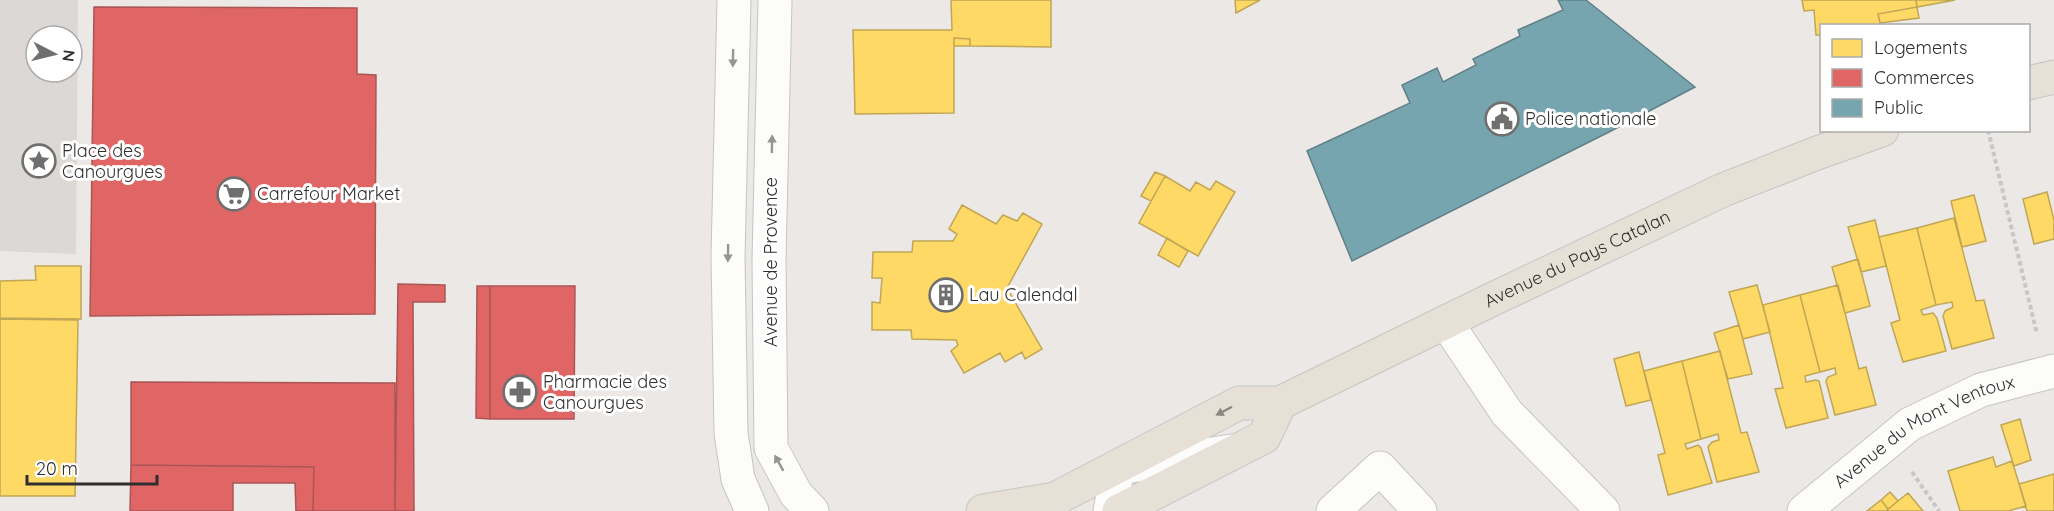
<svg xmlns="http://www.w3.org/2000/svg" width="2054" height="511" font-family="Quicksand,sans-serif">
<style>
.plaza{fill:#dbd8d5;fill-rule:evenodd}
.homes{fill:#ffd966;stroke:#c0a655;stroke-width:1.5}
.shops{fill:#e06666;stroke:#ab5555;stroke-width:1.5}
.public{fill:#76a5af;stroke:#608188;stroke-width:1.5}
.lines{fill:none;stroke-linecap:round;stroke-linejoin:round}
.minor-casing{stroke:#c6c5c5;stroke-width:35}
.major-casing{stroke:#c6c5c4;stroke-width:35}
.path{stroke:#c8c7c7;stroke-width:4;stroke-dasharray:4.5 3;stroke-linecap:butt}
.minor{stroke:#fcfcfb;stroke-width:33}
.major{stroke:#e6e0d7;stroke-width:33}
.oneway{fill:#959594}
.oneway2{fill:#8a8782}
.labels{text-anchor:middle;stroke-width:6;stroke-linejoin:round;paint-order:stroke}
.poi-label{font-size:18px;fill:#2e2e2e;stroke:#fff;text-anchor:start}
.street-label{font-size:18px;fill:#2e2e2e;stroke:#fff}
</style>
<rect width="100%" height="100%" fill="#ebe8e5"/>
<path class="plaza" d="M0 0H78L76 254 0 251ZM36 36H72V72H36Z"/>
<path class="homes" d="M951 0H1051V47L970 46V39L954 38V113L855 114 853 30H952Z
M1235 0H1260L1236 13Z
M1802 0H1916L1917 7 1878 14 1881 26H1822V35H1816L1814 10 1804 11Z
M1916 0H1955L1917 7Z
M1917 7 1919 18 1880 23 1878 14Z
M954 38 970 39V46H954Z
M1155 172 1165 176 1151 201 1141 196Z
M1165 176 1190 191 1196 182 1210 190 1216 181 1235 192 1198 256 1139 223Z
M2047 192 2054 220V239L2034 244 2023 199Z
M1974 195 1986 241 1962 247 1951 201Z
M962 205 996 224 1003 215 1017 221 1023 213 1042 224 1007 288 1042 349 1025 359 1022 352 1005 362 1000 353 964 373 951 351 958 345 956 340 912 339 911 330H872V302L880 303 882 278H872L873 252H912L913 241H953L957 234 949 229Z
M1954 218 1976 301 1984 300 1994 338 1952 349 1943 316 1945 311 1953 307 1952 302 1936 305 1917 228Z
M1875 220 1886 266 1861 272 1848 227Z
M1917 228 1936 305 1921 310 1923 315 1933 313 1937 318 1946 351 1903 362 1891 323 1900 320 1879 237Z
M1167 238 1188 251 1179 267 1158 255Z
M1858 259 1870 306 1845 313 1832 267Z
M35 266H81V319L0 318V281L36 280Z
M1757 285 1770 332 1743 339 1729 292Z
M1838 285 1859 369 1866 367 1876 405 1835 415 1826 381 1828 377 1836 374 1835 368 1820 372 1800 295Z
M1800 295 1820 372 1805 376 1806 382 1816 380 1819 381 1828 418 1786 428 1775 389 1783 388 1763 305Z
M0 319 78 320 75 496H0Z
M1739 325 1752 374 1728 379 1714 333Z
M1720 351 1741 433 1747 432 1759 472 1717 482 1708 447 1712 442 1719 440 1718 434 1701 439 1682 361Z
M1639 352 1651 400 1626 406 1614 359Z
M1682 361 1701 439 1685 444 1687 449 1698 445 1701 448 1712 483 1668 495 1658 455 1665 453 1644 371Z
M2020 419 2031 460 2014 466 2001 425Z
M1993 457 1996 467 2012 461 2026 506 2008 511H1960L1948 471Z
M2054 474V511H2027L2019 484Z
M1890 492 1898 501 1888 509 1881 500Z
M1908 493 1923 511H1886L1898 501Z
M1881 500 1888 509 1886 511H1867Z"/>
<path class="shops" d="M94 7 357 8V74L376 75 375 314 90 316Z
M398 284 445 285V302H413L414 511H395Z
M477 286H490V419L476 418Z
M490 286H575L574 419H490Z
M131 382 395 383V511H313L314 467 131 465Z
M131 465 314 467 313 511H296L295 483H233V511H130Z"/>
<path class="public" d="M1558 0H1586L1695 87 1609 132 1352 261 1307 151 1410 103 1402 85 1437 68 1443 82 1476 65 1473 59 1520 36 1518 30 1563 10Z"/>
<g class="lines">
<defs>
<g id="minor">
<path d="M734 0 728 257 731 433 738 479 752 511"/>
<path d="M775 0 769 260 771 448 796 494 812 511"/>
<path d="M1446 322 1507 413 1603 511"/>
<path d="M1110 511 1118 468 1232 451"/>
<path d="M1333 511 1380 468 1420 511"/>
<path id="s1" d="M1804 511 1910 424 1981 390 2054 371"/>
</g>
<g id="major">
<path d="M2028 83 2054 77"/>
<path id="s2" d="M983 511 1055 499 1239 403H1280L1495 298 1723 190 1817 153 1882 130"/>
<path d="M1119 511 1264 437 1280 403"/>
</g>
</defs>
<use href="#minor" class="minor-casing"/>
<use href="#major" class="major-casing"/>
<path class="path" d="M1988 130 2037 334
M1912 472 1939 511"/>
<use href="#minor" class="minor"/>
<use href="#major" class="major"/>
</g>
<defs><path id="oneway-solid" d="M-6-.8H1V-3.2L6.5 0L1 3.2V.8H-6Z" transform="scale(1.5)"/></defs>
<g class="oneway">
<use href="#oneway-solid" transform="translate(733 58) rotate(91)"/>
<use href="#oneway-solid" transform="translate(772 144) rotate(-89)"/>
<use href="#oneway-solid" transform="translate(728 253) rotate(91)"/>
<use href="#oneway-solid" transform="translate(779 463) rotate(-119)"/>
</g>
<use class="oneway2" href="#oneway-solid" transform="translate(1224 411) rotate(152)"/>
<defs>
<symbol id="civic-ring" viewBox="-11 -11 22 22"><circle r="9.5" fill="#fff" stroke="#706f6e" stroke-width="1.5"/><path d="M-.6-6.5H3V-4.5H.6V-3L4-1V1h2V6H-6V1h2V-1L-.6-3ZM-1.2 2.5V6h2.4V2.5Z" fill="#706f6e"/></symbol>
<symbol id="sight-ring" viewBox="-11 -11 22 22"><circle r="9.5" fill="#fff" stroke="#706f6e" stroke-width="1.5"/><path d="M0-6L1.8-2.2L6-1.7L2.9 1.2L3.7 5.4L0 3.3L-3.7 5.4L-2.9 1.2L-6-1.7L-1.8-2.2Z" fill="#706f6e"/></symbol>
<symbol id="supermarket-ring" viewBox="-11 -11 22 22"><circle r="9.5" fill="#fff" stroke="#706f6e" stroke-width="1.5"/><path d="M-6-5.5h2.5l.6 2H6L4.5 2H-2.5L-4.4-4H-6ZM-1.5 3.2a1.3 1.3 0 1 0 .1 0ZM3 3.2a1.3 1.3 0 1 0 .1 0Z" fill="#706f6e"/></symbol>
<symbol id="building-ring" viewBox="-11 -11 22 22"><circle r="9.5" fill="#fff" stroke="#706f6e" stroke-width="1.5"/><path d="M-4-6H4V6H1V3H-1V6H-4ZM-2.5-4.3h1.7v1.8h-1.7ZM.8-4.3h1.7v1.8H.8ZM-2.5-1h1.7V.8h-1.7ZM.8-1h1.7V.8H.8Z" fill="#706f6e"/></symbol>
<symbol id="pharmacy-ring" viewBox="-11 -11 22 22"><circle r="9.5" fill="#fff" stroke="#706f6e" stroke-width="1.5"/><path d="M-2-6h4v4h4v4h-4v4h-4v-4h-4v-4h4Z" fill="#706f6e"/></symbol>
</defs>
<g fill-rule="evenodd">
<use href="#civic-ring" x="1483" y="100" width="38" height="38"/>
<use href="#sight-ring" x="20" y="142" width="38" height="38"/>
<use href="#supermarket-ring" x="215" y="175" width="38" height="38"/>
<use href="#building-ring" x="927" y="276" width="38" height="38"/>
<use href="#pharmacy-ring" x="501" y="373" width="38" height="38"/>
</g>
<g class="labels">
<g class="poi-label">
<text x="1525" y="125">Police nationale</text>
<text x="62" y="157">Place des<tspan x="62" dy="21">Canourgues</tspan></text>
<text x="257" y="200">Carrefour Market</text>
<text x="969" y="301">Lau Calendal</text>
<text x="543" y="388">Pharmacie des<tspan x="543" dy="21">Canourgues</tspan></text>
</g>
<g class="street-label">
<text dy="6" stroke="none"><textPath href="#s2" startOffset="652">Avenue du Pays Catalan</textPath></text>
<text transform="translate(771 262) rotate(-90)" y="6">Avenue de Provence</text>
<text dy="6" stroke="none"><textPath href="#s1" startOffset="146">Avenue du Mont Ventoux</textPath></text>
</g>
</g>
<rect x="1820" y="24" width="210" height="108" fill="#ffffff" stroke="#ababab" stroke-width="1.5"/>
<rect x="1832" y="39" width="30" height="18" fill="#ffd966" stroke="#ababab" stroke-width="1.5"/>
<text x="1874" y="54" font-size="18" fill="#2e2e2e">Logements</text>
<rect x="1832" y="69" width="30" height="18" fill="#e06666" stroke="#ababab" stroke-width="1.5"/>
<text x="1874" y="84" font-size="18" fill="#2e2e2e">Commerces</text>
<rect x="1832" y="99" width="30" height="18" fill="#76a5af" stroke="#ababab" stroke-width="1.5"/>
<text x="1874" y="114" font-size="18" fill="#2e2e2e">Public</text>
<g transform="translate(54 54) rotate(97)"><circle r="28" fill="#ffffff" stroke="#ababab" stroke-width="1.5"/>
<path d="M0-4.5L10 22L0 15L-10 22Z" fill="#706f6e"/>
<text y="-9" font-size="16" font-weight="bold" text-anchor="middle" fill="#2e2e2e">N</text>
</g>
<path d="M27 475v9h130v-9" fill="none" stroke="#2e2e2e" stroke-width="3"/>
<text x="36" y="475" font-size="18" fill="#2e2e2e" stroke="#ffffff" stroke-width="4.5" paint-order="stroke">20 m</text>
</svg>
